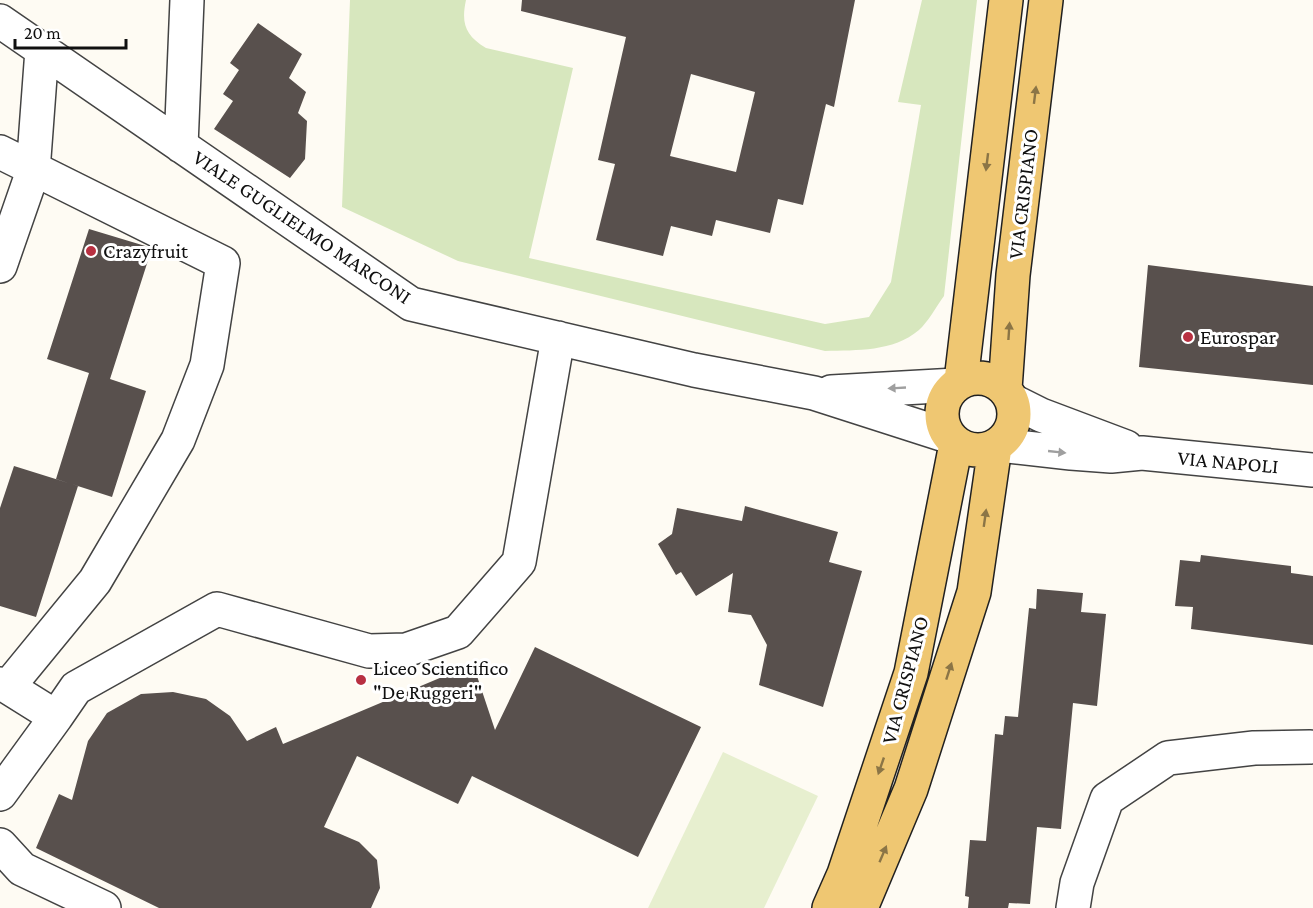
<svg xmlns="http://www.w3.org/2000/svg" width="1313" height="908" font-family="'Crimson Pro',serif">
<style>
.green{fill:#d7e7be}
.pitch{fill:#e7efcf}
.building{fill:#58504d;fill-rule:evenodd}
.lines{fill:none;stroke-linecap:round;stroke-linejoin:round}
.minor-casing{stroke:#434343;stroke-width:36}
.major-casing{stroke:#212121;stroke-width:36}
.minor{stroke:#fff;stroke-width:33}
.major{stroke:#efc772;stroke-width:33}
.oneway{fill:#8b7546}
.oneway2{fill:#9f9f9f}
.poi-dot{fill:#b83041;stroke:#fff;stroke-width:2}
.labels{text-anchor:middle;stroke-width:6;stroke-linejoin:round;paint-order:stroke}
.street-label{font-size:21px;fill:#101010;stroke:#fff}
.poi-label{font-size:21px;fill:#101010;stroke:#fff;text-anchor:start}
</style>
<rect width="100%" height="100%" fill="#fefbf3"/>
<path class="green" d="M350 0H466C461 23 465 35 486 48L573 68 529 258 825 324 869 317 891 282 921 105 898 102 922 0H977L944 296C936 307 928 322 919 330 893 352 857 350 825 351L458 261 342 207Z"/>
<path class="pitch" d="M723 752 818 796 764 908H648Z"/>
<path class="building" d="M522 0H855L834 107 826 104 803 205 778 199 770 233 716 220 712 236 671 226 663 256 596 240 615 164 598 160 626 37 521 11ZM691 74 755 92 736 172 670 156Z
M258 23 302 54 289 78 306 92 298 113 307 121 305 159 290 178 214 129 233 101 223 94 239 70 230 63Z
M89 229 152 248 110 379 146 391 112 497 56 479 89 373 47 359Z
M1148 265 1313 286V385L1139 367Z
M14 466 78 486 36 617 0 606V508Z
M745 506 838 532 829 562 862 571 823 707 759 685 767 645 751 615 728 612 733 573 696 596 681 572 676 575 658 544 672 534 677 508 742 521Z
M1201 555 1291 566V573L1313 576V645L1191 629 1193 607 1175 606 1180 560 1200 562Z
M1037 589 1083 593 1081 612 1106 614 1097 706 1073 703 1061 829 1037 827 1030 904 1009 903 1008 908H968L969 897 965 896 970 840 986 841 995 734 1003 735 1005 716 1018 717 1029 608 1036 609Z
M535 647 701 727 638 857 472 776 458 804 357 756 324 827 359 842 377 860 380 888 371 908H159L36 848 59 794 72 800 88 741 107 713 141 694 173 692 206 699 230 716 247 741 276 727 283 744 473 664 495 730Z"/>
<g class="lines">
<defs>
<path id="minor" d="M0 21 411 304 694 370 814 393 948 436
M181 146 187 0
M0 152 223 263 207 365 178 440 95 581 8 687
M0 266 33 171 42 50
M831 392 956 385
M1013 401 1041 415 1126 447
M999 445 1071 453 1111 456 1142 453 1313 470
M0 684 8 687 56 717 76 688 217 609 369 651 406 650 458 632 519 562 558 338
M0 794 56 717
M0 845 22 869 104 908
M1073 908 1077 883 1107 799 1168 758 1254 748 1310 747"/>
<path id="major" d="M942 414a36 36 0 1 1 72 0a36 36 0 1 1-72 0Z
M961 381 1006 0
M1005 389 1013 275 1046 0
M829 908 844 874 911 673 956 444
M861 908 911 789 974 592 995 447"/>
</defs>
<use href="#minor" class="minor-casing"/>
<use href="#major" class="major-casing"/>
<use href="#minor" class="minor"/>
<use href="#major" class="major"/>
</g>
<defs><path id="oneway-solid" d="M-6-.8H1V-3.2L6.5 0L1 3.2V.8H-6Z" transform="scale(1.5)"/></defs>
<g class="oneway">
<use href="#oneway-solid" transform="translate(1035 95) rotate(-83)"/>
<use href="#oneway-solid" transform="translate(987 162) rotate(97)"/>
<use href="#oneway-solid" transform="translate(1009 331) rotate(-86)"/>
<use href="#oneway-solid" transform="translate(985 518) rotate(-82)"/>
<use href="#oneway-solid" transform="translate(949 671) rotate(-72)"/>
<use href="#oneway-solid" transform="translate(881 766) rotate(109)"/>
<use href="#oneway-solid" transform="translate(883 854) rotate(-67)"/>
</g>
<g class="oneway2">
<use href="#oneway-solid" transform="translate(897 388) rotate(177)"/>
<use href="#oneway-solid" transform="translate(1057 452) rotate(6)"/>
</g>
<g class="poi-dot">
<circle cx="91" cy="251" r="6"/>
<circle cx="1188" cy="337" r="6"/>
<circle cx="361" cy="680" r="6"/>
</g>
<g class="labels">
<g class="street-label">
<text transform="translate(1023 194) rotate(-83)" y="7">VIA CRISPIANO</text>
<text transform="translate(302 227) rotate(34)" y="7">VIALE GUGLIELMO MARCONI</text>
<text transform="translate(1228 462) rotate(5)" y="7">VIA NAPOLI</text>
<text transform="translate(905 680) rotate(-75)" y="7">VIA CRISPIANO</text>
</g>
<g class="poi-label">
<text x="103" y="258">Crazyfruit</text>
<text x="1200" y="344">Eurospar</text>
<text x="373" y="675">Liceo Scientifico<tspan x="373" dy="24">"De Ruggeri"</tspan></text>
</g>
</g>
<path d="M15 39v9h111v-9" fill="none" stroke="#101010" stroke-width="3"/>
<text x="24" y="39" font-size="18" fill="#101010" stroke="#ffffff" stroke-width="4.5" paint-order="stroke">20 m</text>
</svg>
